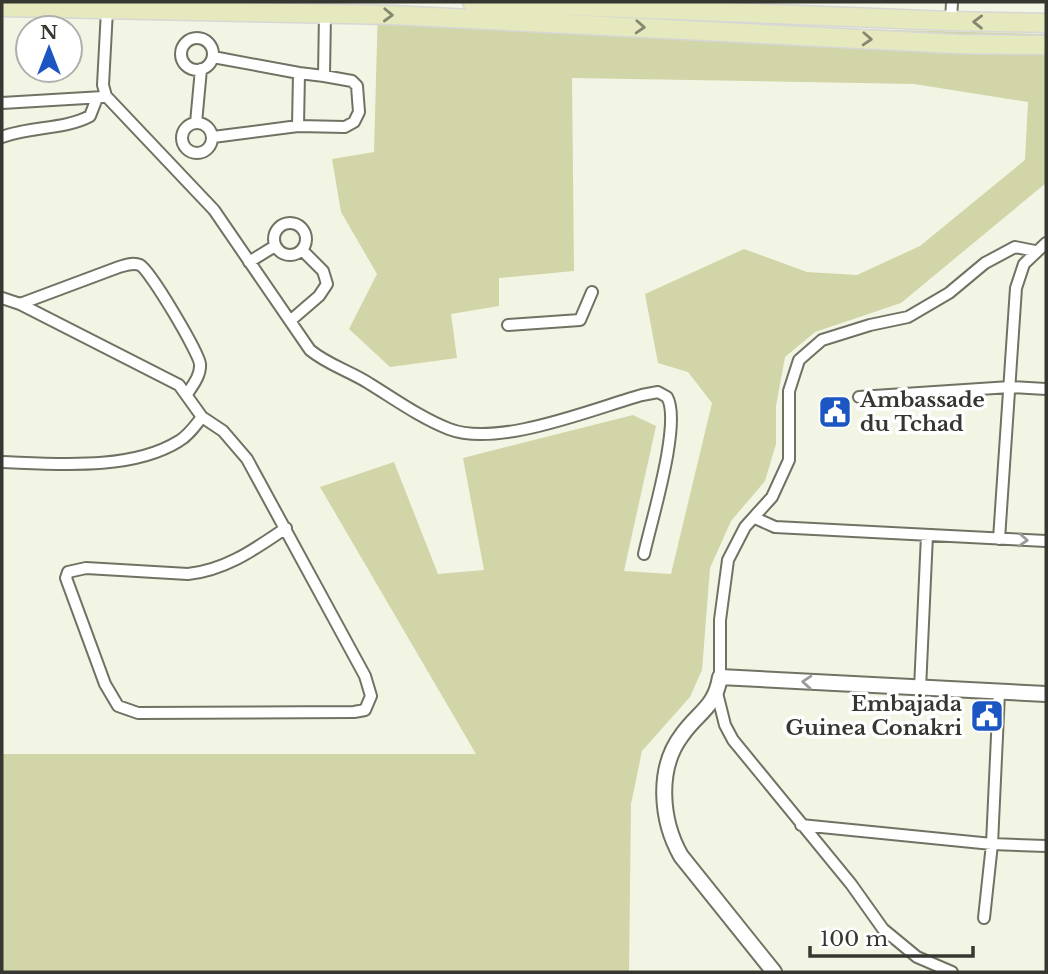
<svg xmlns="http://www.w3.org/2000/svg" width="1048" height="974" font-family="'Libre Baskerville',serif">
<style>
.green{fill:#d1d5a8}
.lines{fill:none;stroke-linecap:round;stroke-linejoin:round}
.minor-casing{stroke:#717263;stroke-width:14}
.tertiary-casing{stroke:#717263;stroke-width:18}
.primary-casing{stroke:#d7d7d6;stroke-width:21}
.minor{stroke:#fff;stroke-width:10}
.tertiary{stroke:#fff;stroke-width:14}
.primary{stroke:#e6e8bd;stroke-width:18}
.oneway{stroke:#868770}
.oneway2{stroke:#9b9b98}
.labels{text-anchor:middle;stroke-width:7;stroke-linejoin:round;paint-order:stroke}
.poi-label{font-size:21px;font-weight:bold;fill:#373731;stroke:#fff;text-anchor:start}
</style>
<rect width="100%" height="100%" fill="#f3f5e4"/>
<path class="green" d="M378 5 860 29 1046 34V183L901 303 815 332 785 357 776 406V444L765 481 731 521 710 568 702 670 690 697 642 751 631 804 629 972H2V754H476L320 487 394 462 438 574 484 570 463 458 633 415 656 426 624 571 671 574 712 403 688 372 658 363 645 294 744 249 807 272 857 275 920 246 1025 160 1028 102 914 84 572 78 574 271 499 278V306L451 314 457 358 390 367 349 329 377 274 341 212 332 159 374 152Z"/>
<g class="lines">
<defs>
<path id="minor" d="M107 10 103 85 106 96 214 210 310 350C328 365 350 371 370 384 396 400 421 418 449 429 498 448 592 409 642 395L658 392 667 397C682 422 651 522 644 554
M951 21 952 2
M181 54a16 16 0 1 1 32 0a16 16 0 1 1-32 0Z
M213 57 299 73 324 76
M2 103 103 97
M182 138a15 15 0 1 1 30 0a15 15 0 1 1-30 0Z
M196 123 201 69
M298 126 299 73
M2 137C30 126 64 130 90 116L97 98
M213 137 298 126 345 127 354 122 359 112 357 86 352 81 324 76 325 13
M274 239a16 16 0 1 1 32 0a16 16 0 1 1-32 0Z
M249 262 275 246
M2 298 20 304 179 385 202 417 223 431 247 459 365 676 371 696 365 710 354 712 138 713 118 706 105 684 66 578 68 572 86 568 188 574C226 570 255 549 286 528
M20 304 119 267C126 265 133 262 140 265 150 270 199 353 200 364 201 375 193 385 187 394
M290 321 319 296 327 284 323 271 302 250
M508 325 580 320 592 292
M859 397 1010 387 1046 389
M2 462C56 464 131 471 179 441 188 436 195 426 202 417
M755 518 775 527 1046 541
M999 539 1016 288 1024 264 1046 243
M720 677V620L728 560 745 527 772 497 789 460V391L799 360 822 340 870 325 908 317 949 293 985 263 1015 247 1035 251
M920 689 927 535
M717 693 725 725 733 740 851 884 883 929 917 957 952 972
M801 825 992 844 1046 846
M984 918 992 844 999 693"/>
<path id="tertiary" d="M774 972 681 856C661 821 656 769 682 735 698 712 715 708 720 677L1046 694"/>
<path id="primary" d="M472 2 951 21 1046 23
M2 7 393 15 958 44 1046 45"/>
</defs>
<use href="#minor" class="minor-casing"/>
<use href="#tertiary" class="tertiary-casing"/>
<use href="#primary" class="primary-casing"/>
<use href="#minor" class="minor"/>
<use href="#tertiary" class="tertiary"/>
<use href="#primary" class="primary"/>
</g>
<defs><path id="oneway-chevron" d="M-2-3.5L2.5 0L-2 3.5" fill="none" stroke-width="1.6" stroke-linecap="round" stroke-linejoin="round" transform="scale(1.75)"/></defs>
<g class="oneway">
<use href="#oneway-chevron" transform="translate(388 15) rotate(2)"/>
<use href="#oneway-chevron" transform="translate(978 22) rotate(-179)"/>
<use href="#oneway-chevron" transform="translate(640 27) rotate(3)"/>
<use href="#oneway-chevron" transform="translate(867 39) rotate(3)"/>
</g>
<g class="oneway2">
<use href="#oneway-chevron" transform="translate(1023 540) rotate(3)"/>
<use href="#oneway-chevron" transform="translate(807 682) rotate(-176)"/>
</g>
<defs>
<symbol id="civic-square" viewBox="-11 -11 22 22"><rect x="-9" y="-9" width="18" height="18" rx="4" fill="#1b56c2" stroke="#fff"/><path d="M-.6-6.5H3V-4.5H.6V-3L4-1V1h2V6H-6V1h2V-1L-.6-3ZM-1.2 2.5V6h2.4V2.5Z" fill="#fff"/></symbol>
</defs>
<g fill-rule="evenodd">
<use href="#civic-square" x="816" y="393" width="38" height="38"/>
<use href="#civic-square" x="968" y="697" width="38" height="38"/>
</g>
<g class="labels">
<g class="poi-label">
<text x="860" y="407">Ambassade<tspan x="860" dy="24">du Tchad</tspan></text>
<text x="962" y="711" text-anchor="end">Embajada<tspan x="962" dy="24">Guinea Conakri</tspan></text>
</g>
</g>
<rect width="1048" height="974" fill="none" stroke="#373731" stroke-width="7"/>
<g transform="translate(49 49)"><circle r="33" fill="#ffffff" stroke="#afafad" stroke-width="2"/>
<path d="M0-5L12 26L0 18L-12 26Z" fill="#1b56c2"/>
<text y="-10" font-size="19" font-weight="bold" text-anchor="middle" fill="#373731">N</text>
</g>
<path d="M810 946v10h163v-10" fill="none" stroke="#373731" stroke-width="3.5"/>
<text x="820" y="946" font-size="21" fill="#373731" stroke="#ffffff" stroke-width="5" paint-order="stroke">100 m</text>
</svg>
